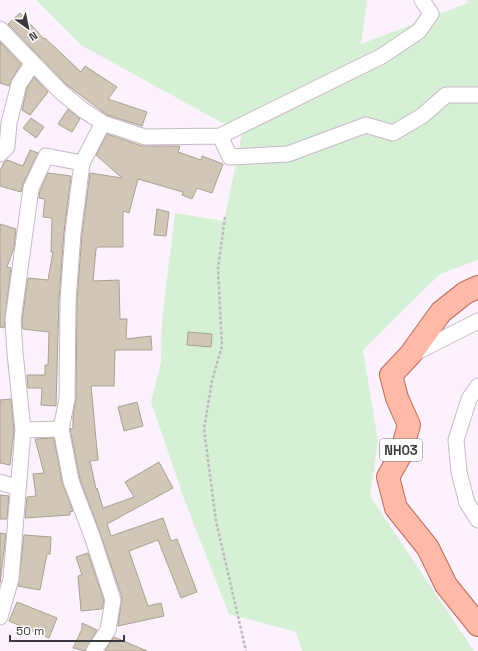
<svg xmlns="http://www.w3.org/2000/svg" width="478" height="651" font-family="'Space Grotesk',sans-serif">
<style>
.green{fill:#d6f0d6}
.building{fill:#d1c7b7;stroke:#aaa091}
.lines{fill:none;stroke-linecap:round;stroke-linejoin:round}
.minor-casing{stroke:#c6b9c7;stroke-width:17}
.primary-casing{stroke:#ba6d5d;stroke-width:24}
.path{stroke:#bfb7c0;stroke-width:2.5;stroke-dasharray:3 2;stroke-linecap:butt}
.minor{stroke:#fff;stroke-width:15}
.primary{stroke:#feb9a7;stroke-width:22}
.labels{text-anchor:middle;stroke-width:4;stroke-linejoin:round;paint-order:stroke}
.shield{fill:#fff;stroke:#777478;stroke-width:1}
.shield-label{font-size:13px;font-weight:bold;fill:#3d383e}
</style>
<rect width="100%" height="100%" fill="#fcf2fd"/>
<path class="green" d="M36 0H367L361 44 468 3 467 0H478V260L440 274 363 350 378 441 370 496 474 651H302L296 632 229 614 186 504 151 402 161 363 162 321 175 213 224 221 242 134 81 45Z"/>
<path class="building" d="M20 13 44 39 45 38 81 72 85 66 117 87 108 99 147 112 142 126 107 115 67 85 8 24Z
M0 42 21 64 12 79 9 86 0 83Z
M34 77 48 92 30 115 22 110 27 88Z
M68 109 80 119 72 132 58 124Z
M31 118 44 127 36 138 23 128Z
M107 134 142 146H180L178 152 201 160 202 156 223 164 212 193 197 188 192 199 182 195 183 192 138 179 129 213 123 211V247H98L96 249 93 281 119 280 120 319H127L126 339 151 336 152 350H115L114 386H91L98 460 90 461 96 489 97 488 103 508 134 497 125 482 159 462 173 488 107 524 111 536 163 518 171 541 177 539 197 592 181 598 158 540 129 551 148 606 161 603 164 616 118 626 122 597 100 533 80 479 70 429 73 428V416L76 399 77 300 82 234 90 173 122 178 96 155Z
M30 150 38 153 23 184 21 192 0 186V171L4 162 7 160 23 166Z
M48 173 71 176 64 232 59 299 56 406 41 405 42 388H28L27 378V375H45V365H48L49 332 23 329 22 320 28 278 48 280 53 252H51L52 218 43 217 45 199 39 198 40 191Z
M157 209 169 212 166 236 154 235Z
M0 224 16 229 14 248 7 267 11 268 4 328 0 327Z
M188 332 212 334 211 347 187 345Z
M11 399 14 430 10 465 0 463V400Z
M137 402 143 426 124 431 118 407Z
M54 438 62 483 73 511 70 512V515L25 518 27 497 36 496 33 474 44 473 35 439Z
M0 495 9 496 7 519H0Z
M0 533 6 534 0 583Z
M24 535 51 537 50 554H47L40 590 18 586Z
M88 553 104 601 102 609 81 611 78 576 82 575 76 557Z
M17 602 57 618 49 638 9 621Z
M82 623 97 630 85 651 73 648 82 629Z
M114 637 147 651H105Z"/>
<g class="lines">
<defs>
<path id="minor" d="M0 29 61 92 83 110 103 123 145 137 220 136 382 56 419 31 431 14 422 0
M220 136 230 157 288 154 366 125 393 133 422 116 446 95H478
M0 154 7 147 9 123 19 84 33 63
M413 354 478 321
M478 386 469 399 456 440 459 472 467 503 478 520
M23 430 61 429
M0 482 18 488
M0 617 11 579 23 430 15 353 13 320 31 188 46 156 82 163
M94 651 108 630 113 600 92 536 71 481 61 429 67 399 68 300 73 233 82 163 103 123"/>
<path id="primary" d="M478 287 465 293 441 312 410 355 391 375 397 398 409 425 400 456 388 477 396 508 428 548 446 585 478 625"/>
</defs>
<use href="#minor" class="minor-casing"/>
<use href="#primary" class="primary-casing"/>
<path class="path" d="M225 217 218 269 222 346 212 381 204 429 216 521 246 651"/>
<use href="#minor" class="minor"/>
<use href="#primary" class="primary"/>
</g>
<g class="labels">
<rect class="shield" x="380" y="439" width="42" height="22" rx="3"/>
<g class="shield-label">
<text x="401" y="455">NH03</text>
</g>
</g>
<g transform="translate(28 28) rotate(147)" stroke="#ffffff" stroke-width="3" paint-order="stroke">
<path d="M0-3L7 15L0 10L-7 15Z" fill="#3d383e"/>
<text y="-6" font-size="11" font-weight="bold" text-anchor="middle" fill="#3d383e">N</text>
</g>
<path d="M10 635v6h114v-6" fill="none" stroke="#3d383e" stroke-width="2"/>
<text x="16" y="635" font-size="12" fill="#3d383e" stroke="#ffffff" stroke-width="3" paint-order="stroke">50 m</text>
</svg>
